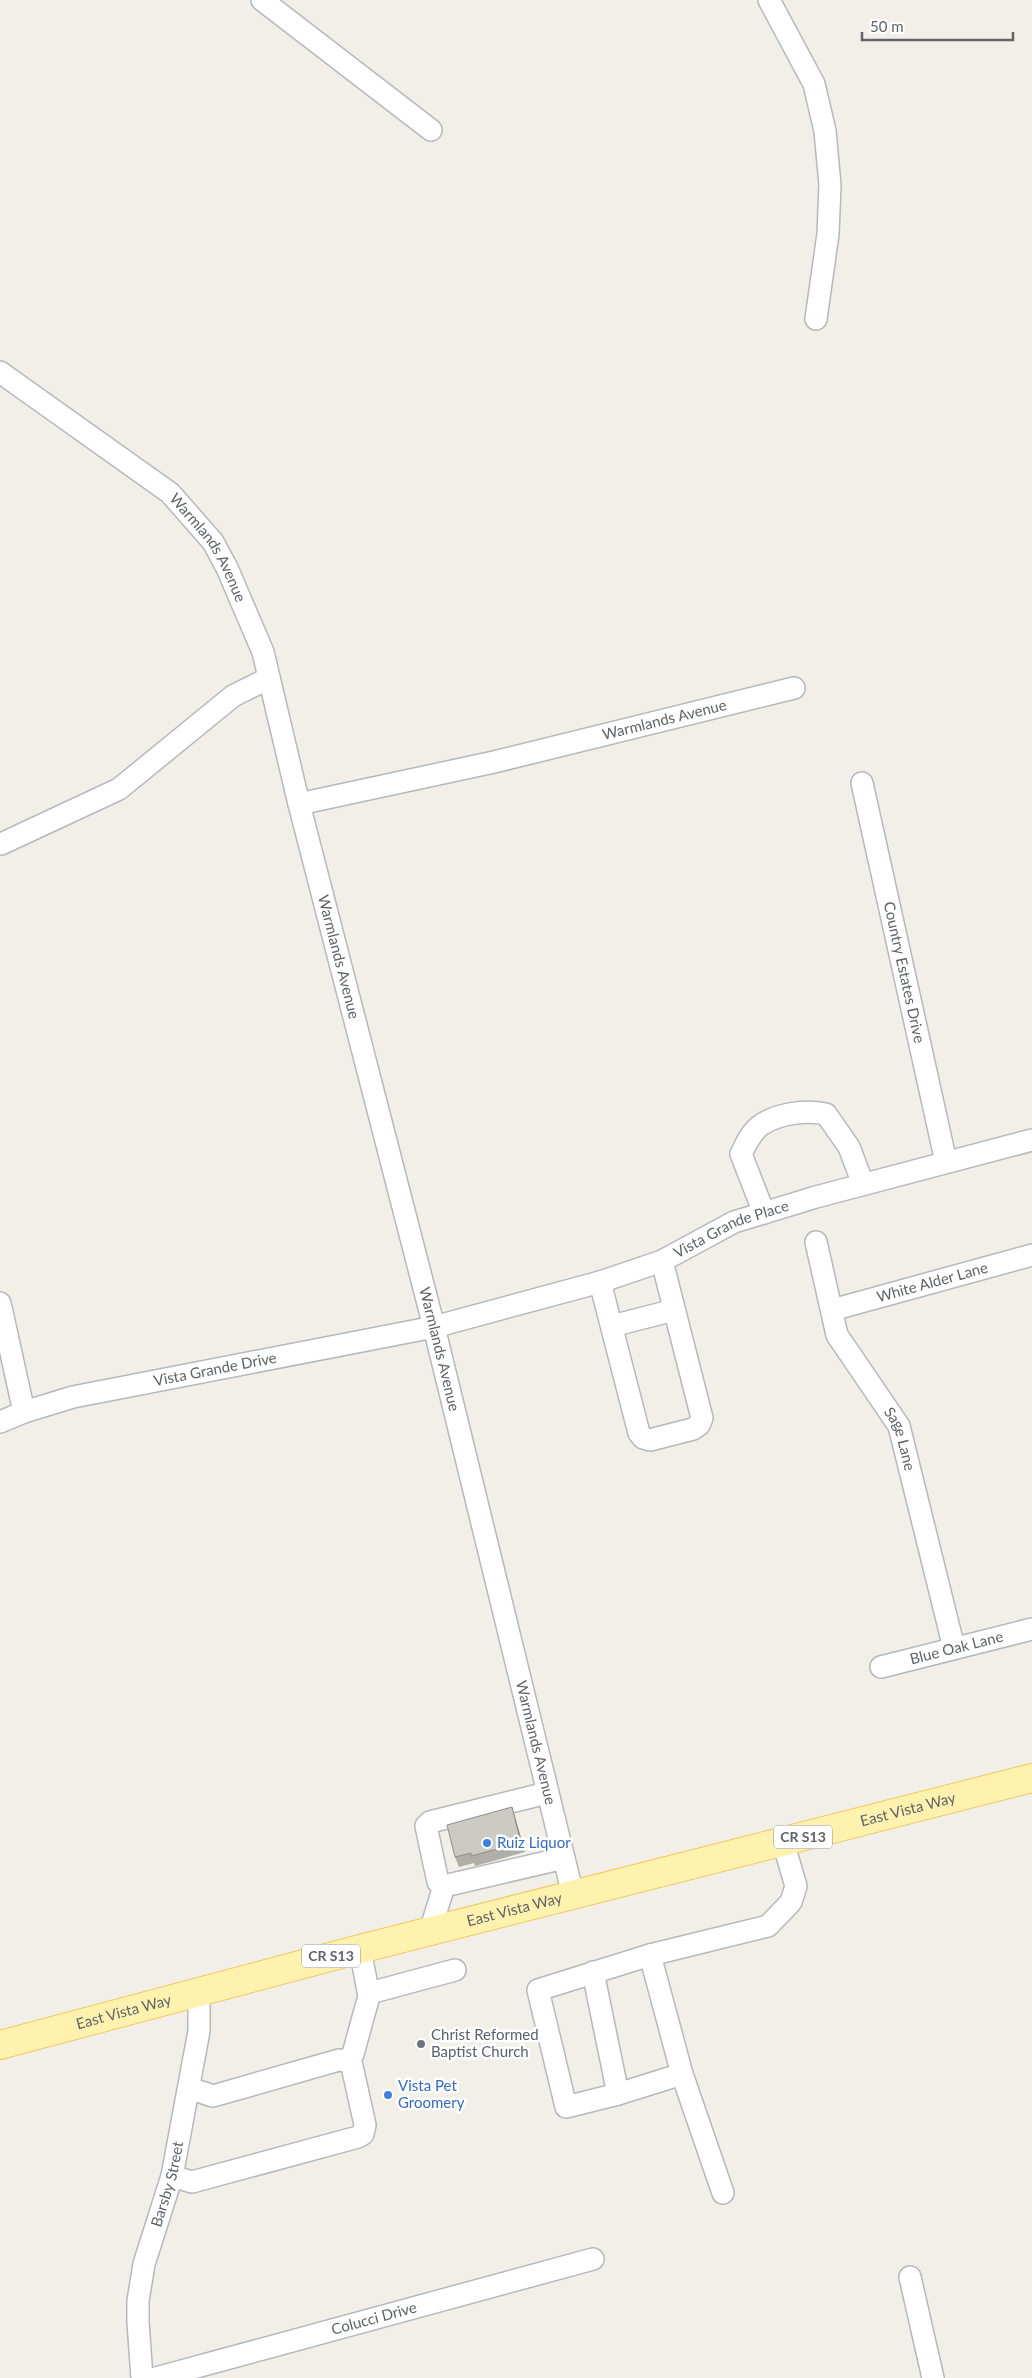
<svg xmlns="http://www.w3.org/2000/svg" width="1032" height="2378" font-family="Lato,sans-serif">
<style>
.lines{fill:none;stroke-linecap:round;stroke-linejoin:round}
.minor-casing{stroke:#b5b8bc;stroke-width:24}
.major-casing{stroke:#f2c960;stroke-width:30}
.minor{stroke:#fff;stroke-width:21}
.major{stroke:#fff2af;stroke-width:28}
.wall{fill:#afaea9}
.shaded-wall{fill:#8f8d8a}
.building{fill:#cccac5;stroke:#8f8d8a}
.shop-dot{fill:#3f7fe0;stroke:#fff;stroke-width:2}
.worship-dot{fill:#6b7280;stroke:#fff;stroke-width:2}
.labels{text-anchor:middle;stroke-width:5;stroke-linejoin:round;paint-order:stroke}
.shield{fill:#fff;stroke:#8f9295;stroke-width:1}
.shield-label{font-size:14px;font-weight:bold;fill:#5f6368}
.street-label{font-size:15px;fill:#5f6368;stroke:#fff}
.shop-label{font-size:15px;fill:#366cbe;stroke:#fff;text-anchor:start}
.worship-label{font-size:15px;fill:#5b616d;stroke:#fff;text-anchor:start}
</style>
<rect width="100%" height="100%" fill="#f1efe8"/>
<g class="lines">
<defs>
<g id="minor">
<path d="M262 0 431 130"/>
<path d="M769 0 814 84 825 131 830 185 828 234 816 319"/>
<path id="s1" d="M0 372 170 493 213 542 227 568 263 652 299 804 434 1327 573 1895"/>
<path id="s2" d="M862 783 946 1162"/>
<path id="s3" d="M299 804 494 762 794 688"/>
<path d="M1 844 119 789 233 696 269 678"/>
<path d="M764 1213 741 1154C746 1144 751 1132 761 1125 779 1113 806 1110 826 1114L849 1147 863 1184"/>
<path id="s4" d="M816 1242 837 1335 899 1426 954 1648"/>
<path d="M600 1282 639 1433 643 1438 650 1440 693 1429 699 1425 702 1418 662 1261"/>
<path d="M0 1303 24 1412"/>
<path id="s5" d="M832 1310 1032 1255"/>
<path d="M612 1326 674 1310"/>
<path id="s6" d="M0 1422 24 1412 73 1397 434 1327 600 1282 662 1261 734 1222 816 1197 1032 1140"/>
<path id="s7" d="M881 1667 1032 1629"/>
<path d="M444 1886 438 1882 426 1826 430 1822 547 1793"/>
<path d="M430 1931 444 1886 564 1858"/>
<path d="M650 1955 682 2074 723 2193"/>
<path d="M593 1972 618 2094"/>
<path d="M368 1989 377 1991 455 1970"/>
<path d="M347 2061 353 2054 369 1996 360 1949"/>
<path d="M682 2074 618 2094 566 2107 538 1990 650 1955 768 1926 791 1902 796 1886 783 1842"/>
<path d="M172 2176 192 2182 358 2137 363 2134 365 2125 352 2066 347 2061 339 2060 213 2096 189 2088"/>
<path d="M910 2277 933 2378"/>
<path id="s8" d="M142 2378 138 2322V2301L144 2264 172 2176 199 2031V1991"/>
<path id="s9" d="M156 2378 593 2259"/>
</g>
<g id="major">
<path id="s10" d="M0 2045 360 1949 1032 1778"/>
</g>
</defs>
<use href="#minor" class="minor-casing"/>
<use href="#major" class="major-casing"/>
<use href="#minor" class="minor"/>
<use href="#major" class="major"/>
</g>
<path class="wall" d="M512 1807 515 1817 525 1852 475 1866 474 1863 459 1867 455 1857Z"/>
<path class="shaded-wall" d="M512 1807 515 1817 525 1852 521 1843Z"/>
<path class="building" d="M512 1807 521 1843 471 1856V1853L455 1857 447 1825Z"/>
<g class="shop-dot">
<circle cx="487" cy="1843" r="5"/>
<circle cx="388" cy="2095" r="5"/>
</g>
<circle class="worship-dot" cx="421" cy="2044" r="5"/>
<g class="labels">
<g class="shield">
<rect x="774" y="1825.5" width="58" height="23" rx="4"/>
<rect x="302" y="1944.5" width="58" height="23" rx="4"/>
</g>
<g class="shield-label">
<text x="803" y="1842">CR S13</text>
<text x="331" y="1961">CR S13</text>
</g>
<g class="street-label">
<text dy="5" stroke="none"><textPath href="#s1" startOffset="276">Warmlands Avenue</textPath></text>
<text dy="5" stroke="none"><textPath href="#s3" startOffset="375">Warmlands Avenue</textPath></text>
<text dy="5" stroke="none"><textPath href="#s1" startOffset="709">Warmlands Avenue</textPath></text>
<text dy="5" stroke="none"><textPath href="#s2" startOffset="194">Country Estates Drive</textPath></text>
<text dy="5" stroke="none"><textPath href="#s6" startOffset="759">Vista Grande Place</textPath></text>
<text dy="5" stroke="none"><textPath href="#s5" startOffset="104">White Alder Lane</textPath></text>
<text dy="5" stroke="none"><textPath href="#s1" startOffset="1114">Warmlands Avenue</textPath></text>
<text dy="5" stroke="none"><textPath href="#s6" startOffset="222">Vista Grande Drive</textPath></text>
<text dy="5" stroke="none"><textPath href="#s4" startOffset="218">Sage Lane</textPath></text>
<text dy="5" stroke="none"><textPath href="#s7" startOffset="78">Blue Oak Lane</textPath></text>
<text dy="5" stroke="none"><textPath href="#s1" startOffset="1519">Warmlands Avenue</textPath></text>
<text dy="5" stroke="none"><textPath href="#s10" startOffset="938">East Vista Way</textPath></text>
<text dy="5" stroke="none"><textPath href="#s10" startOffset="532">East Vista Way</textPath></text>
<text dy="5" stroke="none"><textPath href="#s10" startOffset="128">East Vista Way</textPath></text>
<text dy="5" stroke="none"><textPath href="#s8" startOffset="198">Barsby Street</textPath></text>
<text dy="5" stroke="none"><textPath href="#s9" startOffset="226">Colucci Drive</textPath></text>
</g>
<g class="shop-label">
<text x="497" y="1848">Ruiz Liquor</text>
<text x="398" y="2091">Vista Pet<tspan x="398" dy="17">Groomery</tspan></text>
</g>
<g class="worship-label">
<text x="431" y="2040">Christ Reformed<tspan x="431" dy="17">Baptist Church</tspan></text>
</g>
</g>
<path d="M862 32v8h151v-8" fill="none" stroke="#5f6368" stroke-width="2.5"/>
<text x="870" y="32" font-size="15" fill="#5f6368" stroke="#ffffff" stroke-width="4" paint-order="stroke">50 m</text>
</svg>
